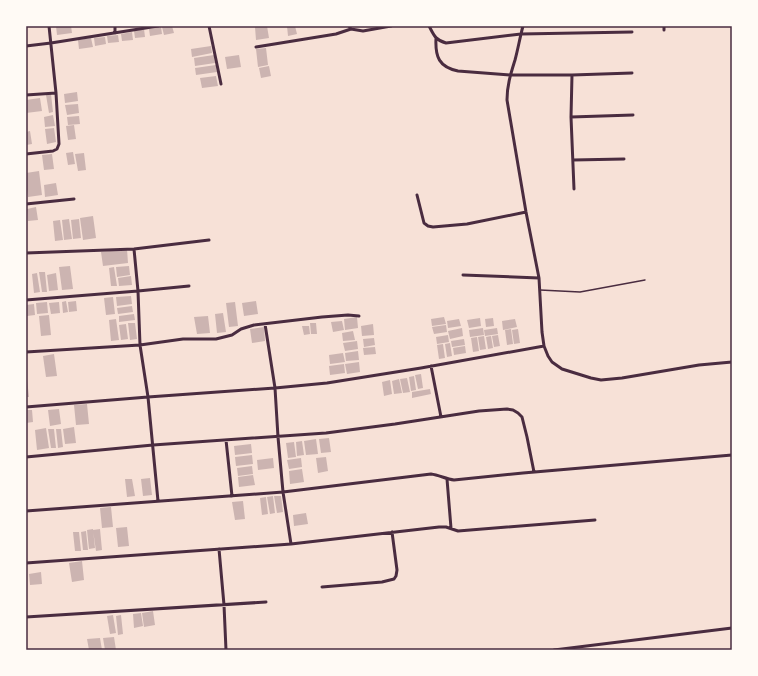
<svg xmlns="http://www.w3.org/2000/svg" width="758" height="676" font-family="'IBM Plex Sans',sans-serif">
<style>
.building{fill:#ccb4b1}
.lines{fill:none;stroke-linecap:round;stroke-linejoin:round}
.service{stroke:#4a2c40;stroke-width:1.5}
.minor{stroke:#4a2c40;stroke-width:3}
.neatline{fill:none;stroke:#4a2c40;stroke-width:1.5}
</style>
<rect width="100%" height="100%" fill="#f7e1d7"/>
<path class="building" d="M56 26H71L72 33 57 35Z
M168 26H172L174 33 164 35 162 27Z
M267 26 269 38 256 40 255 27Z
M287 26H295L297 34 288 36Z
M161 27 162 34 150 36 149 29Z
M144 29 145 37 135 38 134 31Z
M132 32 133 40 122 41 121 34Z
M118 35 119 42 108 43 107 36Z
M105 37 106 44 95 46 94 38Z
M91 38 93 47 79 49 78 40Z
M211 46 212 53 192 57 191 49Z
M266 48 268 65 258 67 256 49Z
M214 55 215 63 195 66 194 58Z
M239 55 241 67 227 69 225 57Z
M216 65 217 72 196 75 195 68Z
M269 66 271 76 261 78 259 68Z
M216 76 218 86 202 88 200 78Z
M77 92 78 101 65 103 64 94Z
M51 94 53 112 49 113 46 95Z
M40 98 42 111 26 113V100Z
M78 104 79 113 67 115 65 105Z
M53 115 55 126 45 127 44 117Z
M79 116 80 124 68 125 67 117Z
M74 125 76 139 68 140 66 126Z
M54 128 56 142 47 144 45 129Z
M30 131 32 144 26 145V132Z
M73 152 75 164 68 165 66 153Z
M84 153 86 170 78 171 75 154Z
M52 154 54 169 44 170 42 155Z
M39 171 42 195 28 197 26 182V173Z
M56 183 58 195 45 197 44 185Z
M36 207 38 220 28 221 27 209Z
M93 216 96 238 83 240 80 218Z
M69 219 72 239 64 240 62 220Z
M79 219 81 238 73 239 71 220Z
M60 220 63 240 55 241 53 221Z
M127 249 128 263 103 266 101 252Z
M70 266 73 289 62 290 59 267Z
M129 266 130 275 117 277 116 267Z
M114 267 117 286H111L109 268Z
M39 272H45L47 292H42Z
M37 273 40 292 34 293 32 274Z
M56 273 58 290 49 291 47 275Z
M131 276 132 285 119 286 118 278Z
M131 296 132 304 117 306 116 297Z
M113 297 115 314 106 315 104 298Z
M66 301 68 312 63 313 62 302Z
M76 301 77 311 69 312 68 302Z
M256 301 258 314 244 316 242 303Z
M47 302 48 313 37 314 36 303Z
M59 302 60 313 51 314 49 303Z
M235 302 238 326 229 327 226 303Z
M34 304 35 315 27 316 26 305Z
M132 306 133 312 118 314 117 308Z
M223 313 226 332 217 333 215 314Z
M134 314 135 320 119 322V316Z
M49 315 51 335 41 336 39 316Z
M208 316 210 333 197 334 194 317Z
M357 317 358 328 345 330 344 319Z
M444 317 446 324 432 326 431 319Z
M480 318 481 326 469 328 467 320Z
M493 318 494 326 486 327 485 319Z
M116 319 119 340 111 341 109 320Z
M459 319 461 326 448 328 447 321Z
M515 319 517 327 503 330 502 321Z
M342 321 344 330 333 332 331 322Z
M128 323H135L137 339 130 340Z
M310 323H316L317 334H311Z
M126 324 128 339 121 340 119 325Z
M373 324 374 335 362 336 361 326Z
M446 325 447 332 434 334 432 327Z
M302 326H309L310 334 304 335Z
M264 327 265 341 252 343 250 329Z
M462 328 463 336 450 339 448 331Z
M483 328 484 335 470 337 469 330Z
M497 328 498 334 485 336 484 330Z
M511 329 513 344 507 345 505 330Z
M518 329 520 343 514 344 512 330Z
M353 331 355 340 343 341 342 333Z
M448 335 449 342 437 344 436 337Z
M498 335 500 346 494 347 492 336Z
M484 336 486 349 480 350 478 337Z
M491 336 493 348 488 349 486 337Z
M477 337 479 351 473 352 471 338Z
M374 338 375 345 364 347 363 339Z
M464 339 465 345 452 347 451 341Z
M357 341 358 349 345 351 343 343Z
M450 343 452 356 447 357 445 344Z
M443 344 445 358 439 359 437 345Z
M465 346 466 353 454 355 453 348Z
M375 347 376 354 364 355 363 348Z
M358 351 359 360 346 361 345 353Z
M343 353 345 362 330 364 329 355Z
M54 354 57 376 46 377 43 356Z
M359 362 360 372 347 374 345 364Z
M344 364 345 373 330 375 329 366Z
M421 374 423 388 418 389 415 375Z
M414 376 416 390 411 391 409 377Z
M407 378 410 392 403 393 400 379Z
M26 379H27L29 397H26Z
M399 379 402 393 394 394 392 381Z
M390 380 392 394 384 396 382 382Z
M430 389 431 394 412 398V392Z
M87 404 89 424 76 425 74 405Z
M59 409 61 424 50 426 48 410Z
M26 410H32L33 422 26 423Z
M74 427 76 443 65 444 63 429Z
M46 428 49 448 37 450 35 430Z
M48 429H54L56 448H51Z
M56 429H61L63 447 58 448Z
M329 438 331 452 321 453 319 439Z
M316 439 318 454 306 455 304 441Z
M302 441 304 455 297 456 296 442Z
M294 442 296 457 288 458 286 443Z
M251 444 252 453 235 455 234 446Z
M252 455 253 464 236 466 235 457Z
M326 457 328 471 318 473 316 458Z
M273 458 274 468 258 470 257 460Z
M301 458 302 467 289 469 287 460Z
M252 466 253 474 238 476 237 468Z
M302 469 304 482 290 484 289 471Z
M253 475 255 485 239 487 238 477Z
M150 478 152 495 143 496 141 479Z
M125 479H132L135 496 127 497Z
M273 496 275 513 270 514 267 497Z
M274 496H281L283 512 277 513Z
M266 497 268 514 262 515 260 498Z
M243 501 245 519 235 520 232 502Z
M111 507 113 527 102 528 100 508Z
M306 513 308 524 294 526 293 515Z
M127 527 129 546 118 547 116 528Z
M93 529 95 548 89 549 87 530Z
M100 529 102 550 96 551 93 530Z
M86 531 88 550H83L81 532Z
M73 532H79L81 551H75Z
M82 561 84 580 72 582 69 563Z
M41 572 42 584 30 585 29 574Z
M153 611 155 625 144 627 142 613Z
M141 613 143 626 134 628 133 614Z
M113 615 116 633 110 634 107 616Z
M121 615 123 634 118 635 116 616Z
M114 637 116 650H105L103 638Z
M100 638 102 650H89L87 639Z"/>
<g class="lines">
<path class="service" d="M540 290 580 292 645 280"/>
<path class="minor" d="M115 26V33
M209 26 221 84
M349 26 351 29 363 31 391 26
M429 26C434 35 435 40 446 43L521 34 632 32
M523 26C520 37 518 49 515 60 511 73 507 85 507 100L526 212 539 278 542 332 544 346 548 356 552 362 562 369 591 378 601 380 622 378 699 365 732 362
M664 26V30
M436 38C435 57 439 67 458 71L510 75H572L632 73
M26 46 51 43 158 26
M256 47 336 34 351 29
M572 75 571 117 574 189
M26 95 56 93 49 26
M571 117 633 115
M26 154 53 151 57 149 59 144 56 93
M573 160 624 159
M417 195 424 223 428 226 433 227 467 224 526 212
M26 204 74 199
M134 249 138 291 189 286
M26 253 134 249 209 240
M463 275 539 278
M26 300 138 291 140 345 148 397 158 501
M265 324 275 388 278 437 283 492 291 544
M26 352 140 345 183 339H216L232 335 241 329 254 325 322 317 348 315 359 316
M431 366 441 417
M26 407 148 397 275 388 327 383 421 368 544 346
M226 440 232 496
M26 457 153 445 326 433 395 424 479 411 507 409 513 410 518 413 522 417 527 437 534 472
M447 479 451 528
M26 511 283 492 431 474C439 475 446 479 454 480L523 473 732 455
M219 549 224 605 226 650
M26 563 291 544 439 527H446L458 531 595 520
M322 587 382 582 394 579 396 576 397 570 392 532
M26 617 266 602
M554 650 732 628"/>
</g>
<rect width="758" height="676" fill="none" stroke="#fffaf5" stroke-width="54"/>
<rect x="27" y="27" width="704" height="622" class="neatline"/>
</svg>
